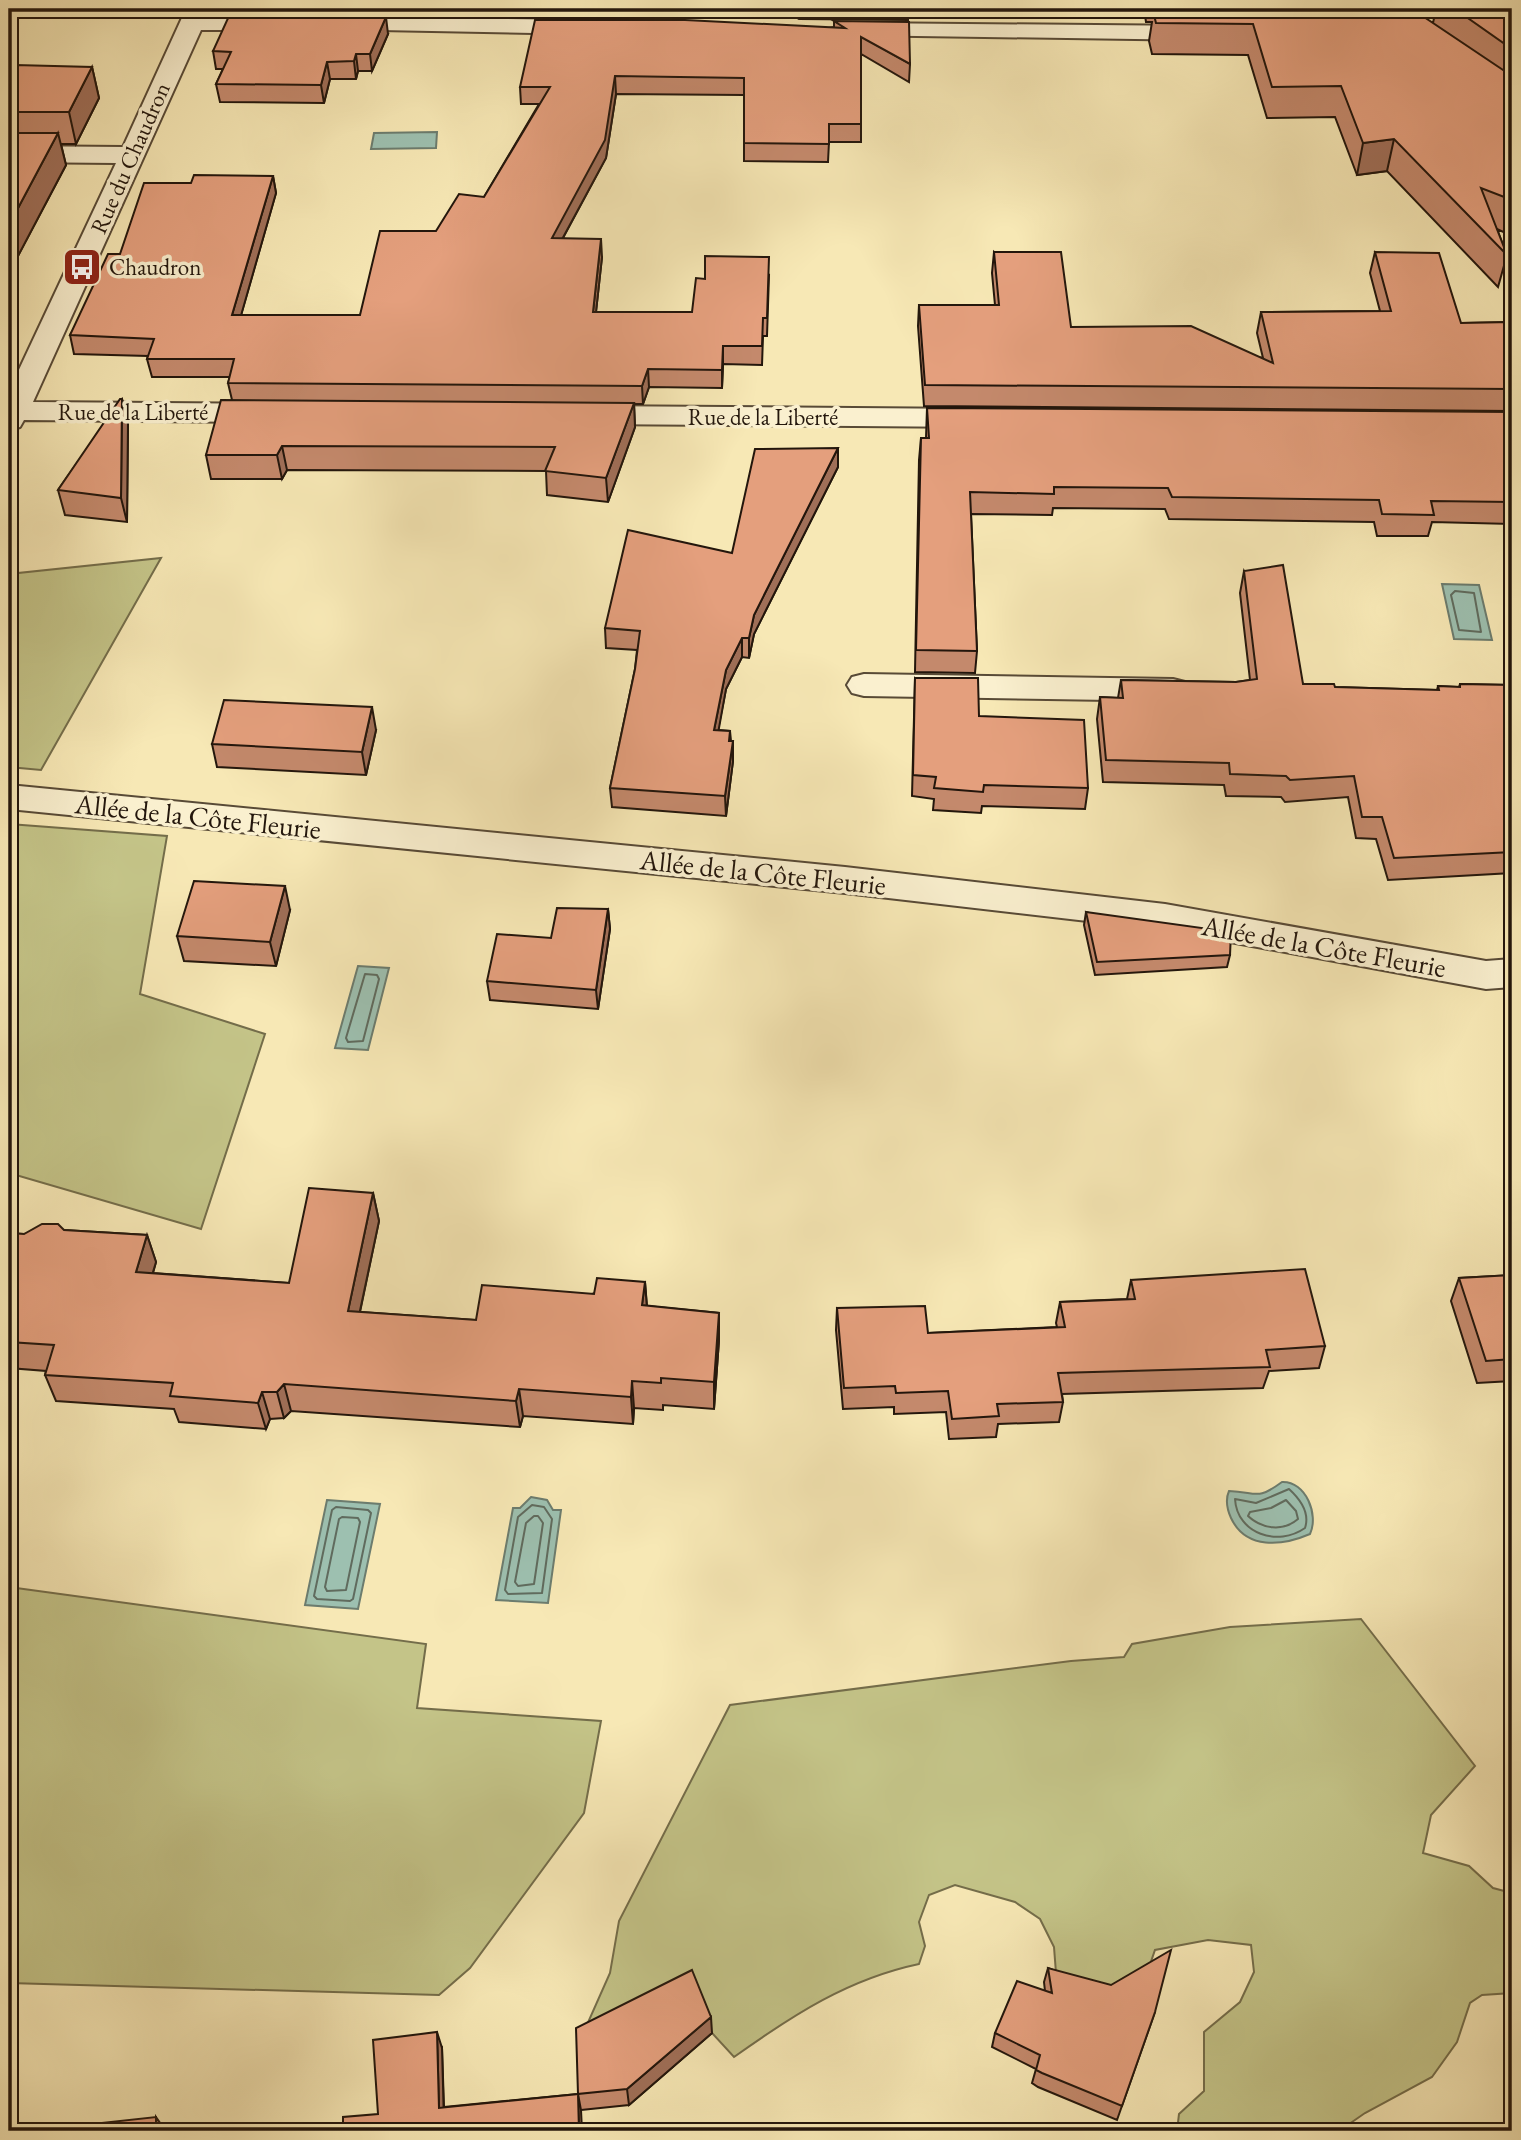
<svg xmlns="http://www.w3.org/2000/svg" width="1521" height="2140" font-family="'EB Garamond',serif">
<style>
.green{fill:#c4c488;stroke:#746d4a;stroke-width:2}
.water{fill:#9dc0b0;stroke:#6c7c6e;stroke-width:2}
.lines{fill:none;stroke-linecap:round;stroke-linejoin:round}
.shore{stroke:#606b5e;stroke-width:2}
.street-casing{stroke:#584a36;stroke-width:4}
.street{fill:#faf0cf;fill-rule:evenodd}
.wall{fill:#c4896c;stroke:#23160c;stroke-width:2}
.shaded-wall{fill:#a06f58;stroke:#23160c;stroke-width:2}
.building{fill:#e49f7d;stroke:#23160c;stroke-width:2}
.labels{text-anchor:middle;stroke-width:7;stroke-linejoin:round;paint-order:stroke}
.far-street-label{font-size:23px;fill:#23160c;stroke:#faf0cf}
.far-poi-label{font-size:23px;fill:#23160c;stroke:#faf0cf;text-anchor:start}
.street-label{font-size:28px;fill:#23160c;stroke:#faf0cf}
</style>
<rect width="100%" height="100%" fill="#f7e8b5"/>
<filter id="stains"><feTurbulence type="fractalNoise" baseFrequency=".00286" numOctaves="4"/><feColorMatrix values="0 0 0 0 .2 0 0 0 0 .09 0 0 0 0 .02 0 0 0 .5 -.17"/></filter>
<radialGradient id="worn" r=".72"><stop offset=".6" stop-color="#630" stop-opacity="0"/><stop offset="1" stop-color="#630" stop-opacity=".3"/></radialGradient>
<path class="green" d="M161 558 41 770 9 767V574Z
M9 824 167 836 140 994 265 1034 201 1229 9 1173Z
M9 1587 426 1644 417 1708 601 1721 584 1813 470 1968 439 1995 9 1983Z
M1361 1619 1475 1766 1431 1815 1423 1853 1469 1866 1493 1888 1512 1893V1993L1482 1995 1470 2003 1457 2042 1432 2077 1365 2113 1339 2131H1177L1179 2114 1204 2091V2032L1240 2002 1254 1972 1251 1945 1208 1940 1155 1950 1146 1976 1122 1990 1057 1986 1054 1947 1040 1919 1015 1902 955 1885 929 1895 919 1922 925 1946 919 1964C848 1979 793 2015 734 2057L712 2033 703 2010 578 2045 610 1973 619 1921 730 1705 1071 1661 1124 1657 1132 1644 1230 1627Z"/>
<path class="water" d="M437 132 436 148 371 149 374 133Z
M1442 584 1479 585 1492 640 1454 639Z
M358 966 389 968 368 1050 335 1048Z
M1282 1482C1306 1481 1319 1515 1310 1534 1282 1546 1246 1550 1231 1518 1227 1509 1225 1500 1229 1491 1258 1492 1256 1501 1282 1482Z
M531 1497 547 1500 553 1510H561L548 1603 496 1600 513 1508H520Z
M327 1500 380 1504 358 1609 305 1605Z"/>
<g class="lines">
<path class="shore" d="M1455 591 1474 593 1481 632 1459 630 1451 595Z
M365 974 377 975 379 979 363 1041 348 1042 346 1038Z
M1289 1489C1300 1499 1310 1513 1305 1528 1278 1547 1237 1534 1235 1499L1256 1503Z
M1286 1500 1296 1511 1298 1519C1283 1532 1262 1529 1248 1516L1250 1512 1271 1508Z
M532 1505 544 1507 552 1519 542 1593 508 1594 505 1590 518 1517Z
M336 1507 368 1510 371 1513 353 1599 350 1601 317 1599 314 1596 332 1510Z
M534 1516H538L543 1523 534 1584 518 1586 515 1582 526 1523Z
M342 1517 358 1518 360 1522 346 1590 327 1591 325 1587 339 1519Z"/>
<defs>
<path id="street" d="M186 9H210L207 16H276L285 18 288 23 285 28 276 30H201L33 402 271 404 281 407 286 413 281 419 271 422 24 420 20 427 9 430V391L116 163 9 162V146L123 147Z
M1399 9H1423L1429 31 1512 88V107L1503 104 1409 39Z
M336 17 584 20 593 22 596 27 593 32 584 34 327 29 324 24 327 19Z
M858 23 1203 26 1212 28 1215 33 1212 38 1203 40 849 35 846 30 849 25Z
M583 406 978 409 989 412 993 418 989 424 978 427 583 424 573 421 568 415 573 409Z
M864 674 1173 679 1185 682 1190 690 1185 698 1173 701 864 696 852 693 847 685 852 677Z
M9 785 845 867 1165 904 1486 961 1512 959V987L1486 989 1165 930 845 893 9 809Z"/>
</defs>
<use href="#street" class="street-casing"/>
<use href="#street" class="street"/>
</g>
<path class="wall" d="M232 9H399L397 15 240 14Z
M782 9H908V20L799 19Z
M1144 9H1404L1403 13 1433 23 1436 9H1512V236L1497 229 1507 255 1498 287 1387 171 1357 175 1335 117 1267 118 1248 55 1152 54 1149 41 1152 22H1146Z
M834 21 910 64 909 82 861 54V142H829L828 162 744 161V95L616 94 606 158 563 238 602 257 596 312H692L769 275 767 336H763L762 365 723 364 722 388 649 387 643 404H634L635 427 608 502 547 495 546 471 287 470 282 479H211L206 455 232 400 228 383 230 377H152L147 359 148 356 74 354 70 335 120 254 191 183 273 176 276 193 241 315H360L436 231 484 197 539 104H521L520 87 834 27Z
M388 34 372 71H358L356 79H330L324 103 220 102 216 84 223 69H216L213 51Z
M92 67 99 98 76 144H61L66 165 9 273V75Z
M994 252 1071 327 1263 358 1257 333 1261 312 1380 311 1370 273 1375 252 1461 323 1512 322V411L924 406 918 326 919 305H995L992 273Z
M122 399 128 423 127 522 65 515 58 490Z
M927 408 1512 412V524L1432 522 1428 536H1377L1374 522 1169 519 1165 509 1053 508 1052 515 971 514 977 651 975 673 915 672 919 460 921 438H926Z
M838 467 754 634 749 658 742 657 726 689 718 730 730 731 733 761 726 816 612 807 610 788 635 669 637 650 606 648 605 628 732 553Z
M1244 571 1303 684 1335 687 1437 690 1438 686 1459 687 1460 684 1512 685V873L1388 880 1376 839 1356 838 1348 797 1285 802 1281 797 1226 796 1224 785 1103 782 1097 719 1100 697 1118 698 1121 680 1236 682 1250 680 1240 593Z
M915 678 979 716 1088 788 1085 809 982 806 981 813 933 810 934 799 912 796Z
M376 730 366 775 217 767 212 744Z
M608 909 610 929 598 1009 490 1000 487 981 551 938Z
M290 910 276 966 184 961 177 936Z
M1086 912 1230 955 1227 967 1095 975 1084 925Z
M373 1193 379 1221 360 1312 476 1320 645 1282 647 1306 719 1313V1340L714 1409 663 1405V1410L634 1408 633 1424 523 1416 520 1427 291 1411 284 1418 270 1419 266 1429 179 1422 174 1409 56 1401 45 1375 46 1371 9 1368V1233L24 1234 64 1230 147 1235 156 1262 153 1273 289 1283Z
M1512 1275V1381L1477 1383 1451 1301 1459 1278Z
M1131 1280 1325 1346 1319 1368 1269 1371 1263 1388 1062 1394 1063 1402 1059 1422 998 1424 996 1437 949 1439 946 1412 894 1414V1407L843 1409 836 1330 837 1308 928 1333 1057 1327 1056 1323 1060 1302 1127 1299Z
M1048 1968 1155 2012 1117 2120 1038 2087 1032 2083 1036 2069 992 2047 995 2033 1045 1991 1044 1982Z
M712 2033 629 2105 581 2110 378 2114 442 2048 444 2107 578 2094Z"/>
<path class="shaded-wall" d="M386 17 388 34 372 71 370 54Z
M356 54 358 71 356 79 354 61Z
M327 62 330 79 324 103 321 85Z
M92 67 99 98 76 144 69 112Z
M615 76 616 94 606 158 553 256 552 238Z
M58 133 66 165 9 273V225Z
M1394 139 1387 171 1357 175 1363 143Z
M273 176 276 193 236 333 232 315Z
M601 239 602 257 594 330 593 312Z
M723 346V364L722 388V370Z
M648 369 649 387 643 404 642 386Z
M122 399 128 423 127 522 121 498Z
M634 403 635 427 608 502 606 478Z
M282 446 287 470 282 479 277 455Z
M838 448V467L754 634 749 658V638L754 615Z
M742 638V657L726 689 715 750 714 730 726 670Z
M372 707 376 730 366 775 362 752Z
M733 741V761L726 816 725 796Z
M285 886 290 910 276 966 270 942Z
M608 909 610 929 598 1009 596 990Z
M373 1193 379 1221 354 1339 348 1311Z
M147 1235 156 1262 145 1299 136 1272Z
M645 1282 647 1309 642 1305Z
M719 1313V1340L714 1409V1382Z
M632 1381 634 1408 633 1424 631 1397Z
M284 1384 291 1411 284 1418 277 1392Z
M519 1389 523 1416 520 1427 516 1401Z
M262 1392 270 1419 266 1429 258 1403Z
M711 2017 712 2033 629 2105 627 2089Z
M437 2032 442 2048 444 2123 439 2108Z
M578 2094 581 2110 582 2131H579Z
M156 2117 165 2130V2131H156Z"/>
<path class="building" d="M1455 9H1512V49Z
M1153 11 1418 13 1512 76V200L1481 188 1507 255 1394 139 1363 143 1341 86 1272 87 1253 24 1156 23Z
M229 16 386 17 370 54H356L354 61 327 62 321 85 216 84 231 52 213 51Z
M535 20H685L845 28 834 21 909 22 910 64 861 37V124H829V144L744 143V78L615 76 605 140 552 238 601 239 593 312H692L696 278 705 279V256L769 257 767 318H763L762 346H723L722 370 648 369 642 386 228 383 234 359H147L154 339 70 335 108 254H120L144 183H191L194 175 273 176 232 315H360L380 231H436L459 194 484 197 550 87H520Z
M15 65 92 67 69 112H9V75Z
M9 133H58L9 225Z
M994 252H1061L1071 327 1191 326 1273 363 1261 312 1391 311 1375 252 1439 253 1461 323 1512 322V389L925 385 919 305H999Z
M120 399H122L121 498 58 490Z
M221 400 634 403 606 478 545 471 555 447 282 446 277 455H206Z
M927 408 1512 412V502L1431 501 1434 515 1382 514 1379 500 1172 497 1168 488 1054 487V494L970 492 977 651 916 650 921 438H929Z
M838 448 754 615 749 638H742L726 670 714 730 730 731 729 741H733L725 796 610 788 635 669 640 631 605 628 628 530 732 553 755 449Z
M1283 565 1303 684H1334L1335 687 1439 690 1438 686 1460 687V684L1512 685V852L1394 858 1382 817H1362L1354 776 1290 780 1286 776 1230 774 1229 763 1106 760 1100 697 1123 698 1121 680 1236 682 1257 679 1244 571Z
M915 678H978L979 716 1084 720 1088 788 984 785 983 792 934 788 936 777 913 775Z
M224 700 372 707 362 752 212 744Z
M194 881 285 886 270 942 177 936Z
M557 908 608 909 596 990 487 981 497 934 551 938Z
M1086 912 1231 932 1230 955 1097 962Z
M309 1188 373 1193 348 1311 476 1320 482 1285 594 1294 597 1278 645 1282 642 1305 719 1313 714 1382 661 1378V1383L632 1381 631 1397 519 1389 516 1401 284 1384 277 1392H262L258 1403 170 1396 173 1383 45 1375 54 1345 9 1342V1233L24 1234 42 1224H58L64 1230 147 1235 136 1272 289 1283Z
M1305 1269 1325 1346 1266 1350 1270 1367 1058 1373 1063 1402 997 1404 999 1416 952 1419 948 1391 896 1393 895 1386 844 1388 837 1308 925 1306 928 1333 1065 1327 1060 1302 1135 1299 1131 1280Z
M1512 1275V1359L1486 1361 1459 1278Z
M1171 1950 1155 2012 1122 2106 1042 2073 1036 2070 1040 2055 995 2033 1017 1981 1052 1993 1048 1968 1111 1985Z
M692 1970 711 2017 627 2089 578 2094 579 2131H343V2117L378 2114 373 2040 437 2032 439 2108 578 2094 576 2028Z
M156 2117V2131H28Z"/>
<defs>
<symbol id="bus-square" viewBox="-11 -11 22 22"><rect x="-9" y="-9" width="18" height="18" rx="4" fill="#8f2418" stroke="#faf0cf"/><path d="M-5-6H5V4H4V6H2V4H-2V6H-4V4H-5ZM-3.5-4V0h7V-4ZM-3.5 1.2v1.5H-2V1.2ZM2 1.2v1.5H3.5V1.2Z" fill="#fff"/></symbol>
</defs>
<g fill-rule="evenodd">
<use href="#bus-square" x="60" y="245" width="44" height="44"/>
</g>
<g class="labels">
<g class="far-street-label">
<text transform="translate(130 158) rotate(-66)" y="8">Rue du Chaudron</text>
<text x="133" y="420">Rue de la Liberté</text>
<text x="763" y="425">Rue de la Liberté</text>
</g>
<g class="far-poi-label">
<text x="109" y="275">Chaudron</text>
</g>
<g class="street-label">
<text transform="translate(198 816) rotate(6)" y="10">Allée de la Côte Fleurie</text>
<text transform="translate(763 872) rotate(6)" y="10">Allée de la Côte Fleurie</text>
<text transform="translate(1324 946) rotate(10)" y="10">Allée de la Côte Fleurie</text>
</g>
</g>
<rect width="1521" height="2140" fill="none" stroke="#f7e8b5" stroke-width="35"/>
<rect x="10" y="10" width="1500" height="2119" fill="none" stroke="#23160c" stroke-width="3.5"/>
<rect x="18" y="18" width="1486" height="2105" fill="none" stroke="#23160c" stroke-width="2"/>
<rect width="100%" height="100%" filter="url(#stains)"/>
<rect width="100%" height="100%" fill="url(#worn)"/>
</svg>
